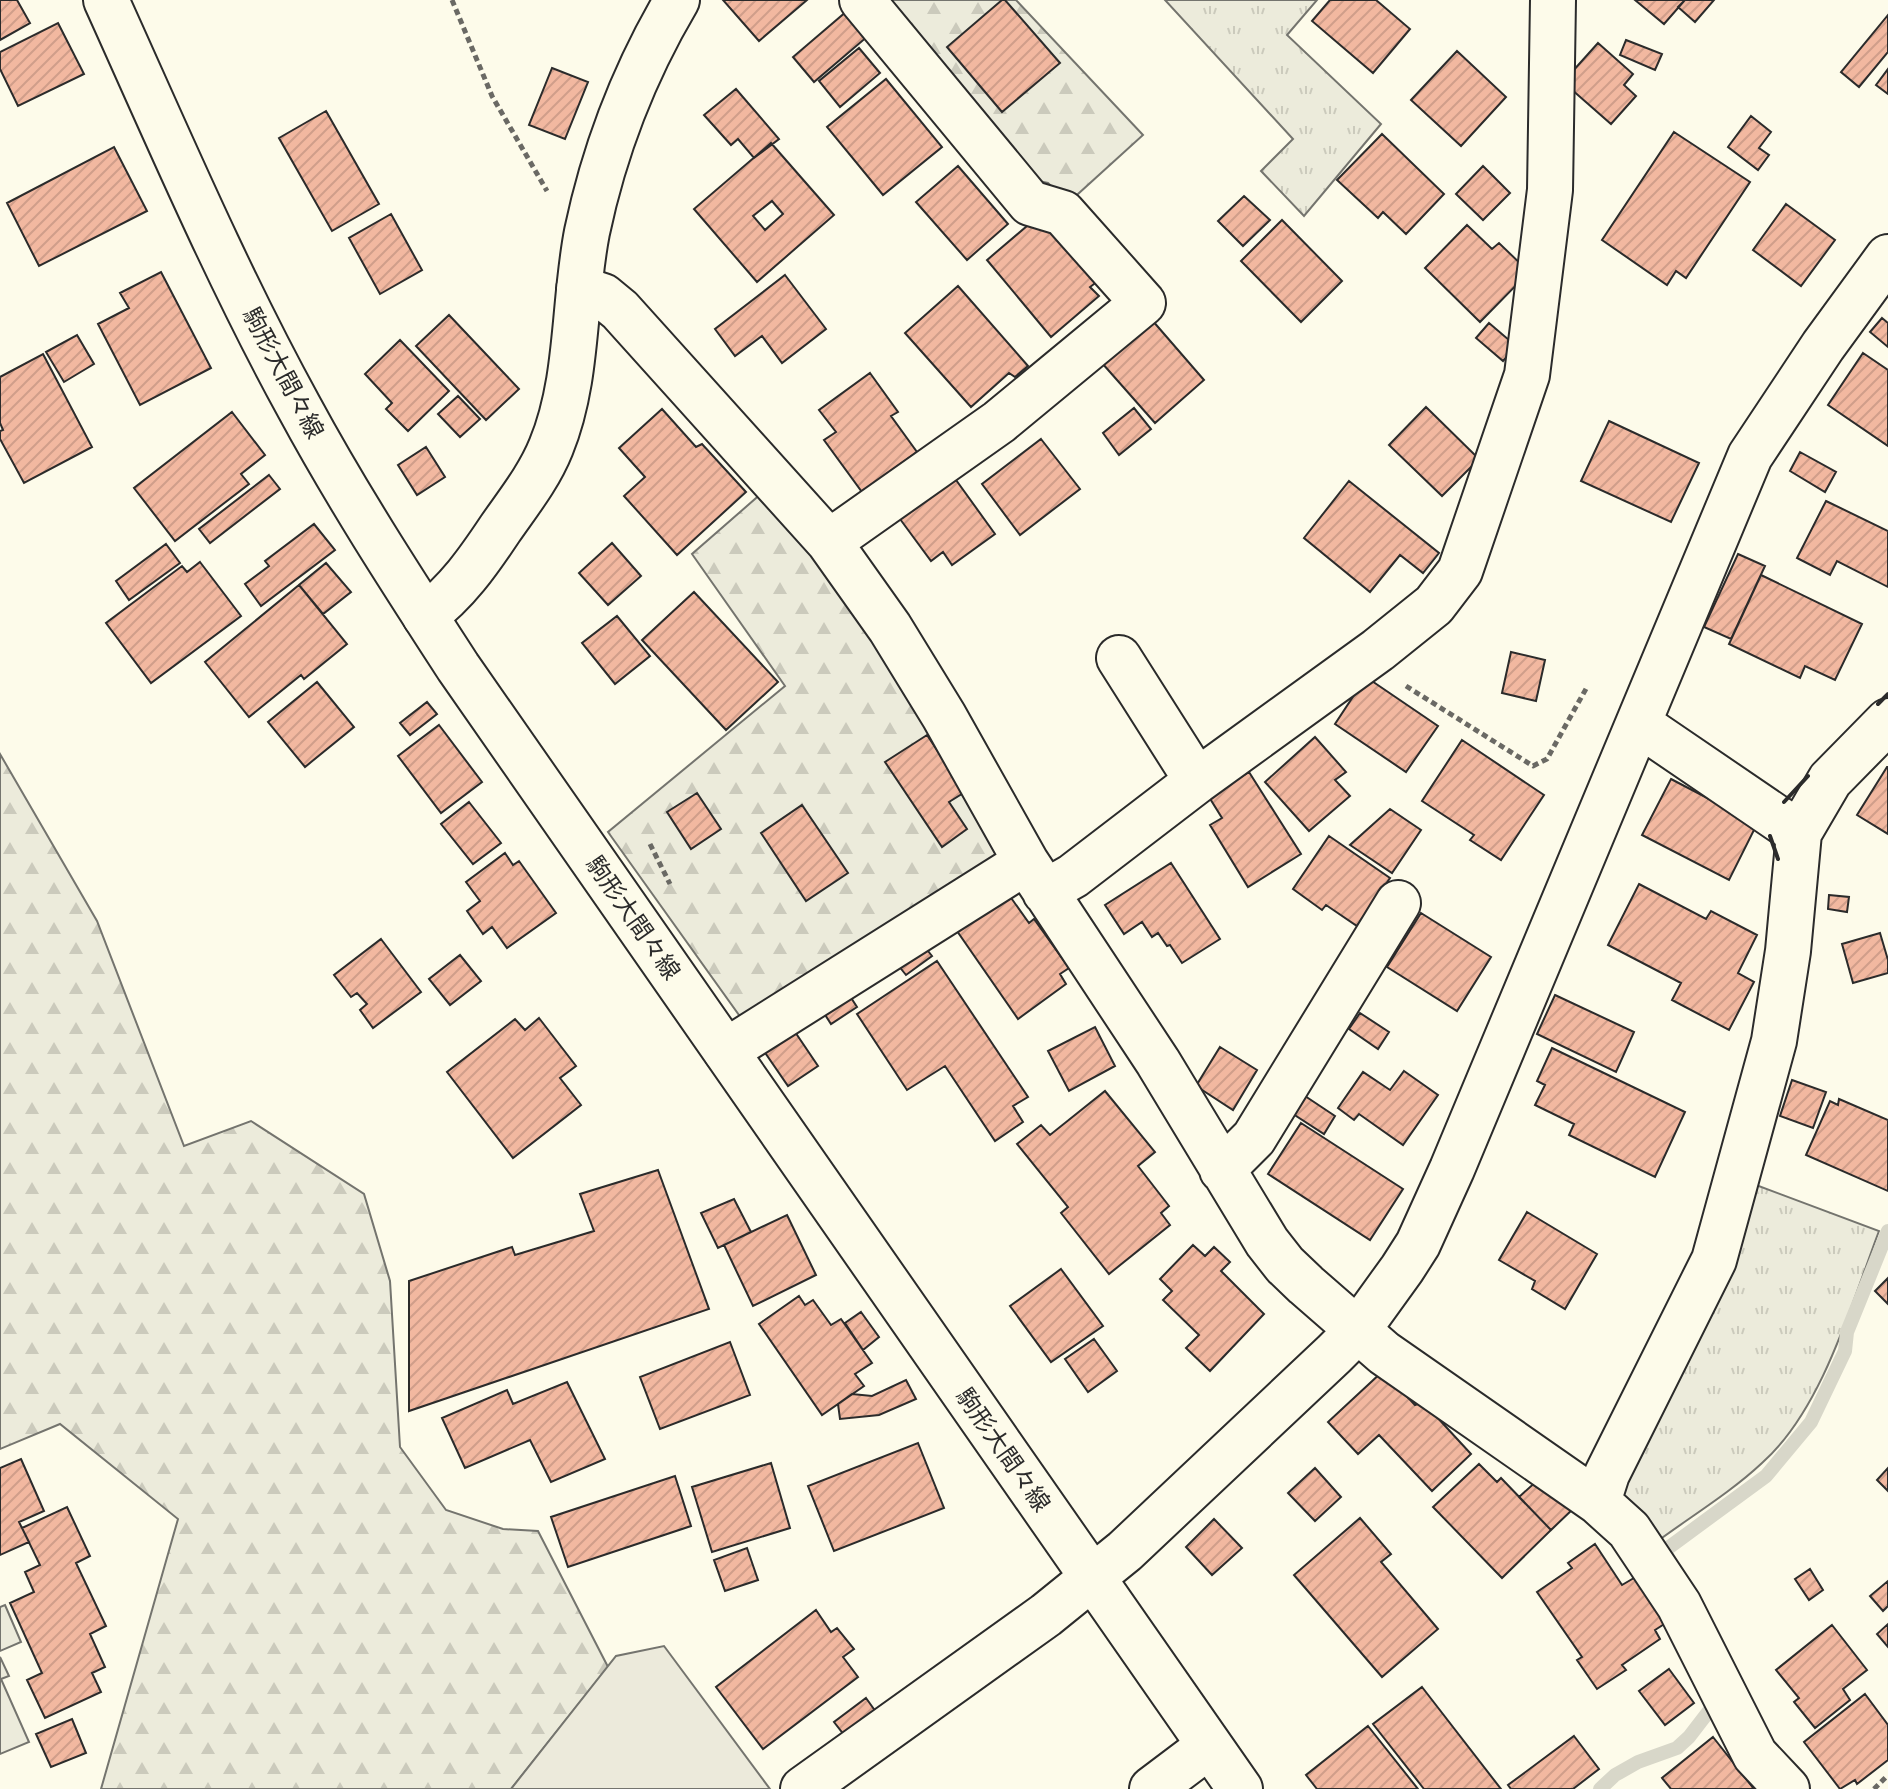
<svg xmlns="http://www.w3.org/2000/svg" width="1888" height="1789" font-family="Overpass,'Noto Sans JP',sans-serif">
<style>
.grass{fill:url(#grass-tufts);stroke:#74746e;stroke-width:2}
.forest{fill:url(#forest-firs);stroke:#74746e;stroke-width:2}
.garden{fill:#ecebdb;stroke:#74746e;stroke-width:2}
.parking{fill:#eceadb;stroke:#74746e;stroke-width:2}
.lines{fill:none;stroke-linecap:round;stroke-linejoin:round}
.stream{stroke:#d8d7c9;stroke-width:14}
.building{fill:url(#building-hatch);stroke:#2b2b2b;stroke-width:2;fill-rule:evenodd}
.minor-casing{stroke:#2b2b2b;stroke-width:48}
.major-casing{stroke:#2b2b2b;stroke-width:48}
.path{stroke:#6a6964;stroke-width:5;stroke-dasharray:6 4;stroke-linecap:butt}
.minor{stroke:#fdfbea;stroke-width:44}
.major{stroke:#fdfbea;stroke-width:44}
.wall{stroke:#2b2b2b;stroke-width:4}
.labels{text-anchor:middle;stroke-width:6;stroke-linejoin:round;paint-order:stroke}
.street-label{font-size:24px;fill:#2b2b2b;stroke:#fdfbea}
</style>
<defs>
<pattern id="grass-tufts" width="24" height="20" patternUnits="userSpaceOnUse" patternTransform="scale(2)"><rect width="24" height="20" fill="#ecebdb"/><path d="M3 7l-1-3M5 7V3M7 7l1-3M15 17l-1-3M17 17v-4M19 17l1-3" fill="none" stroke="#cbcabc"/></pattern>
<pattern id="forest-firs" width="22" height="20" patternUnits="userSpaceOnUse" patternTransform="scale(2)"><rect width="22" height="20" fill="#ecebdb"/><path d="M5 1l3.5 6h-7zM16 11l3.5 6h-7z" fill="#cbcabc"/></pattern>
<pattern id="building-hatch" width="6" height="6" patternUnits="userSpaceOnUse" patternTransform="scale(2)"><rect width="6" height="6" fill="#f2b8a0"/><path d="M-1 1l2-2M0 6l6-6M5 7l2-2" fill="none" stroke="#d09e8a"/></pattern>
</defs>
<rect width="100%" height="100%" fill="#fdfbea"/>
<path class="grass" d="M1165 0H1317L1287 35 1381 124 1304 216 1261 171 1293 139Z
M1748 1182 1879 1231C1851 1305 1822 1410 1762 1463 1730 1493 1690 1517 1655 1543L1617 1486Z"/>
<path class="forest" d="M879 0H1016L1143 135 1068 203 1048 183 1028 179Z
M763 492 816 554 1012 860 756 1017 739 1015 608 832 785 686 692 554Z
M0 754 97 921 184 1146 251 1121 364 1194 390 1281 400 1447 446 1510 503 1529 538 1531 608 1667 511 1789H101L178 1519 60 1424 0 1449Z"/>
<path class="garden" d="M5 1605 21 1642 0 1651V1607Z
M0 1657 9 1676 1 1679 29 1742 0 1754Z"/>
<path class="parking" d="M664 1646 770 1789H511L616 1656Z"/>
<g class="lines">
<path class="stream" d="M1670 1561 1664 1551 1766 1476 1811 1422 1845 1351 1847 1332 1888 1231
M1600 1789 1615 1775 1638 1762 1677 1748 1689 1737 1709 1711"/>
</g>
<path class="building" d="M0 0H17L30 23 0 40Z
M723 0H807L759 41Z
M1002 0H1005L1060 63 1002 112 947 47Z
M1330 0H1376L1410 29 1373 73 1312 21Z
M1635 0H1685L1664 24Z
M1685 0H1714L1695 22 1678 7Z
M847 11 868 36 814 82 793 57Z
M1888 15V52L1859 87 1841 72Z
M58 23 84 74 18 106 0 69V52Z
M1626 40 1662 54 1655 70 1620 55Z
M1598 43 1633 74 1624 85 1636 96 1611 124 1563 82Z
M859 48 880 73 840 107 819 81Z
M1457 51 1506 97 1461 146 1411 100Z
M552 68 588 82 565 139 529 125Z
M1888 69V94L1876 85Z
M886 79 942 147 883 195 827 127Z
M736 89 779 139 754 158 738 139 731 145 704 115Z
M326 111 379 204 332 231 279 138Z
M1751 116 1771 132 1759 148 1769 155 1758 170 1728 147Z
M1674 132 1750 182 1686 278 1676 271 1667 285 1602 240Z
M1382 134 1444 194 1406 234 1383 212 1378 218 1337 180Z
M771 143 834 215 757 282 694 209ZM772 201 783 214 765 230 753 216Z
M114 147 147 211 39 266 7 203Z
M958 166 1008 224 967 260 916 202Z
M1483 166 1510 193 1483 220 1456 194Z
M1244 196 1270 220 1243 246 1218 221Z
M1786 204 1835 240 1801 286 1753 250Z
M391 214 422 270 380 294 349 238Z
M1034 220H1048L1098 281 1090 287 1099 296 1051 337 987 260Z
M1282 220 1342 281 1301 322 1241 261Z
M1467 225 1492 249 1499 243 1529 272 1480 322 1425 268Z
M161 272 211 368 140 405 98 324 129 308 120 293Z
M785 275 826 329 782 363 762 336 735 356 715 329Z
M958 286 1028 366 1015 377 1009 373 971 407 905 333Z
M449 315 519 389 486 420 416 346Z
M1882 318 1888 323V347L1870 332Z
M1152 320 1204 380 1155 423 1102 363Z
M1489 323 1516 346 1503 361 1476 338Z
M77 335 94 364 64 382 46 352Z
M400 340 449 391 408 431 386 409 392 403 365 374Z
M1863 353 1888 370V446L1828 405Z
M43 354 92 447 24 483 0 439V431L3 430 0 423V377Z
M870 373 898 412 891 416 917 452 862 492 824 440 836 432 819 410Z
M458 396 480 419 460 437 438 414Z
M1426 407 1479 459 1442 496 1389 445Z
M1134 408 1151 429 1119 455 1103 433Z
M662 409 696 447 702 444 746 492 677 555 624 496 645 477 619 448Z
M232 412 265 455 241 474 249 484 175 541 134 488Z
M1609 421 1699 463 1671 522 1581 481Z
M1041 439 1080 489 1020 535 982 484Z
M426 447 445 477 417 495 398 465Z
M1800 452 1836 472 1825 492 1790 471Z
M951 473 995 534 952 565 943 552 931 561 900 519Z
M269 475 280 489 210 543 199 529Z
M1349 481 1439 553 1423 573 1400 555 1370 592 1304 538Z
M1826 501 1888 531V587L1837 561 1830 575 1797 558Z
M314 524 335 550 261 606 245 584 269 566 265 561Z
M612 543 641 576 608 605 579 573Z
M166 544 180 563 129 600 116 581Z
M1738 554 1765 566 1731 639 1704 627Z
M200 562 241 616 151 683 106 623 182 566 187 572Z
M326 563 351 592 323 614 299 585Z
M1761 575 1862 624 1835 680 1805 666 1800 678 1729 644Z
M299 585 347 644 304 679 301 675 249 717 205 662Z
M694 592 778 682 726 730 642 640Z
M617 616 650 656 615 684 582 643Z
M1511 652 1545 660 1536 701 1502 693Z
M1366 677 1438 726 1406 772 1335 724Z
M317 682 354 727 305 767 268 722Z
M427 702 437 714 410 735 400 723Z
M439 725 482 782 441 813 398 756Z
M927 735 965 792 949 802 967 829 942 847 885 762Z
M1315 737 1346 772 1335 780 1350 796 1309 831 1265 782Z
M1462 740 1544 795 1501 860 1470 840 1474 835 1422 801Z
M1887 767H1888V834L1857 815Z
M1249 772 1301 854 1248 887 1210 825 1222 818 1209 797Z
M1671 779 1757 824 1729 880 1642 835Z
M697 793 721 829 691 849 667 812Z
M469 802 501 843 473 864 441 824Z
M802 805 848 873 806 901 761 833Z
M1390 809 1421 830 1392 873 1350 845Z
M1329 836 1390 878 1357 926 1326 905 1322 910 1293 889Z
M505 853 513 865 519 861 556 913 507 948 492 927 483 934 467 911 480 901 466 882Z
M1171 863 1220 939 1182 963 1170 945 1167 946 1158 933 1152 937 1142 922 1124 934 1105 905Z
M1639 884 1706 919 1711 911 1757 935 1738 973 1754 982 1729 1030 1672 1000 1681 983 1608 945Z
M1009 895 1029 923 1034 919 1069 968 1060 974 1066 984 1018 1019 957 931Z
M1829 895 1849 897 1847 912 1828 909Z
M1421 913 1491 957 1457 1011 1387 967Z
M1880 933 1888 960V973L1853 983 1842 944Z
M381 939 421 992 373 1028 360 1010 367 1004 357 993 351 997 334 975Z
M920 941 932 956 906 975 894 960Z
M460 955 481 981 450 1005 429 979Z
M937 961 1028 1097 1013 1106 1023 1122 995 1141 945 1066 907 1090 857 1014Z
M846 990 857 1007 831 1024 820 1007Z
M1555 995 1634 1032 1616 1072 1537 1034Z
M1360 1013 1389 1032 1378 1049 1349 1029Z
M539 1018 576 1066 560 1078 581 1105 513 1158 447 1072 515 1019 525 1030Z
M789 1023 818 1066 788 1086 759 1044Z
M1095 1027 1115 1066 1069 1091 1048 1051Z
M1220 1047 1257 1070 1233 1110 1196 1086Z
M1552 1048 1685 1112 1655 1177 1569 1135 1574 1124 1535 1105 1545 1085 1537 1081Z
M1404 1071 1438 1095 1403 1145 1359 1114 1354 1120 1338 1108 1363 1072 1390 1090Z
M1792 1080 1826 1092 1813 1128 1780 1116Z
M1105 1091 1155 1152 1138 1166 1169 1206 1161 1213 1170 1225 1109 1274 1061 1213 1068 1207 1017 1144 1041 1125 1050 1135Z
M1302 1094 1335 1116 1324 1134 1290 1112Z
M1839 1099 1888 1120V1191L1806 1155 1830 1101 1838 1105Z
M1301 1123 1403 1189 1370 1240 1268 1174Z
M658 1170 709 1309 409 1411V1281L512 1247 515 1255 594 1231 580 1194Z
M734 1199 751 1232 718 1248 701 1213Z
M1527 1212 1597 1254 1565 1309 1532 1289 1535 1281 1499 1260Z
M787 1215 816 1275 753 1306 724 1245Z
M1193 1245 1205 1256 1214 1247 1230 1262 1221 1271 1264 1314 1210 1371 1186 1348 1199 1335 1163 1300 1172 1291 1160 1279Z
M1061 1269 1103 1326 1051 1362 1010 1306Z
M1888 1278V1304L1875 1291Z
M799 1296 805 1305 813 1300 831 1325 841 1319 872 1363 855 1374 864 1386 822 1415 759 1324Z
M861 1312 879 1337 863 1350 845 1323Z
M1094 1339 1117 1371 1088 1392 1065 1359Z
M730 1342 750 1395 660 1429 640 1377Z
M1383 1371 1415 1405 1423 1402 1471 1454 1432 1491 1379 1435 1358 1454 1328 1422Z
M906 1380 916 1399 879 1415 840 1419 838 1404 852 1394 872 1396Z
M567 1382 605 1459 551 1482 530 1440 465 1468 442 1418 507 1390 513 1404Z
M918 1443 944 1508 834 1551 808 1486Z
M21 1459 44 1511 19 1522 29 1542 0 1555V1468Z
M771 1463 790 1528 712 1552 692 1487Z
M1479 1464 1497 1482 1501 1478 1551 1530 1502 1578 1433 1507Z
M1315 1468 1341 1497 1315 1521 1288 1493Z
M1888 1468V1491L1877 1480Z
M675 1476 691 1526 568 1567 551 1517Z
M1539 1479 1576 1506 1551 1530 1519 1497Z
M67 1507 90 1556 76 1563 106 1626 90 1634 105 1667 92 1673 101 1692 45 1718 27 1680 42 1673 10 1603 34 1592 25 1572 40 1565 22 1528Z
M1360 1518 1391 1554 1381 1562 1438 1629 1382 1677 1294 1575Z
M1214 1519 1242 1548 1212 1575 1186 1547Z
M1595 1544 1622 1585 1639 1575 1669 1621 1655 1630 1660 1639 1622 1665 1626 1670 1597 1689 1577 1660 1582 1657 1537 1592 1572 1568 1568 1563Z
M747 1548 758 1580 725 1591 714 1560Z
M1810 1569 1823 1590 1809 1600 1795 1579Z
M1888 1581V1606L1883 1611 1870 1596Z
M816 1610 831 1632 837 1628 854 1649 843 1657 858 1677 763 1749 716 1687Z
M1888 1624V1647L1877 1634Z
M1832 1625 1867 1670 1843 1689 1850 1700 1815 1728 1794 1702 1799 1698 1776 1670Z
M1669 1669 1694 1703 1665 1725 1639 1691Z
M1422 1687 1501 1789H1424L1373 1724Z
M1865 1694 1888 1725V1760L1857 1784 1855 1780 1840 1789 1804 1742Z
M866 1698 876 1712 845 1736 834 1722Z
M72 1719 86 1753 51 1767 36 1734Z
M1368 1726 1418 1789H1317L1306 1775Z
M1574 1736 1599 1769 1573 1789H1511L1508 1785Z
M1713 1737 1754 1789H1671L1662 1778Z"/>
<g class="lines">
<defs>
<path id="minor" d="M579 288 603 296 620 310 829 542 890 628 944 716 1026 862 1158 1062 1267 1242 1285 1265 1306 1285 1384 1353 1598 1502 1629 1530 1679 1605 1755 1755 1787 1789
M829 542 999 422 1143 303 1063 213 1030 203 862 0
M425 616C457 592 478 562 500 529 518 503 539 477 551 447 579 379 573 303 587 232 604 151 635 71 677 0
M1119 658 1197 781
M1639 724 1799 833
M1045 892 1073 876 1197 781 1378 650 1434 605 1460 571 1527 375 1550 190 1553 0
M726 1051 1026 862
M1222 1170 1254 1138 1398 903
M1598 1502 1607 1474 1714 1260 1774 1041 1788 951 1799 833 1830 780 1888 721
M803 1789 1046 1615 1125 1551 1334 1354 1358 1330 1402 1269 1418 1244 1452 1169 1750 456 1823 346 1888 257
M1152 1789 1209 1746"/>
<path id="major" d="M106 0C168 137 227 276 299 407 347 496 403 582 458 667L1240 1789"/>
</defs>
<use href="#minor" class="minor-casing"/>
<use href="#major" class="major-casing"/>
<path class="path" d="M452 0 492 96 547 191
M1406 686 1533 766 1547 759 1587 687
M650 844 670 884
M1874 1789 1888 1775"/>
<use href="#minor" class="minor"/>
<use href="#major" class="major"/>
<path class="wall" d="M1878 704 1888 694
M1784 802 1808 776
M1770 836 1778 859"/>
</g>
<g class="labels">
<g class="street-label">
<text transform="translate(283 373) rotate(62)" y="8">駒形大間々線</text>
<text transform="translate(633 918) rotate(55)" y="8">駒形大間々線</text>
<text transform="translate(1003 1450) rotate(55)" y="8">駒形大間々線</text>
</g>
</g>
</svg>
